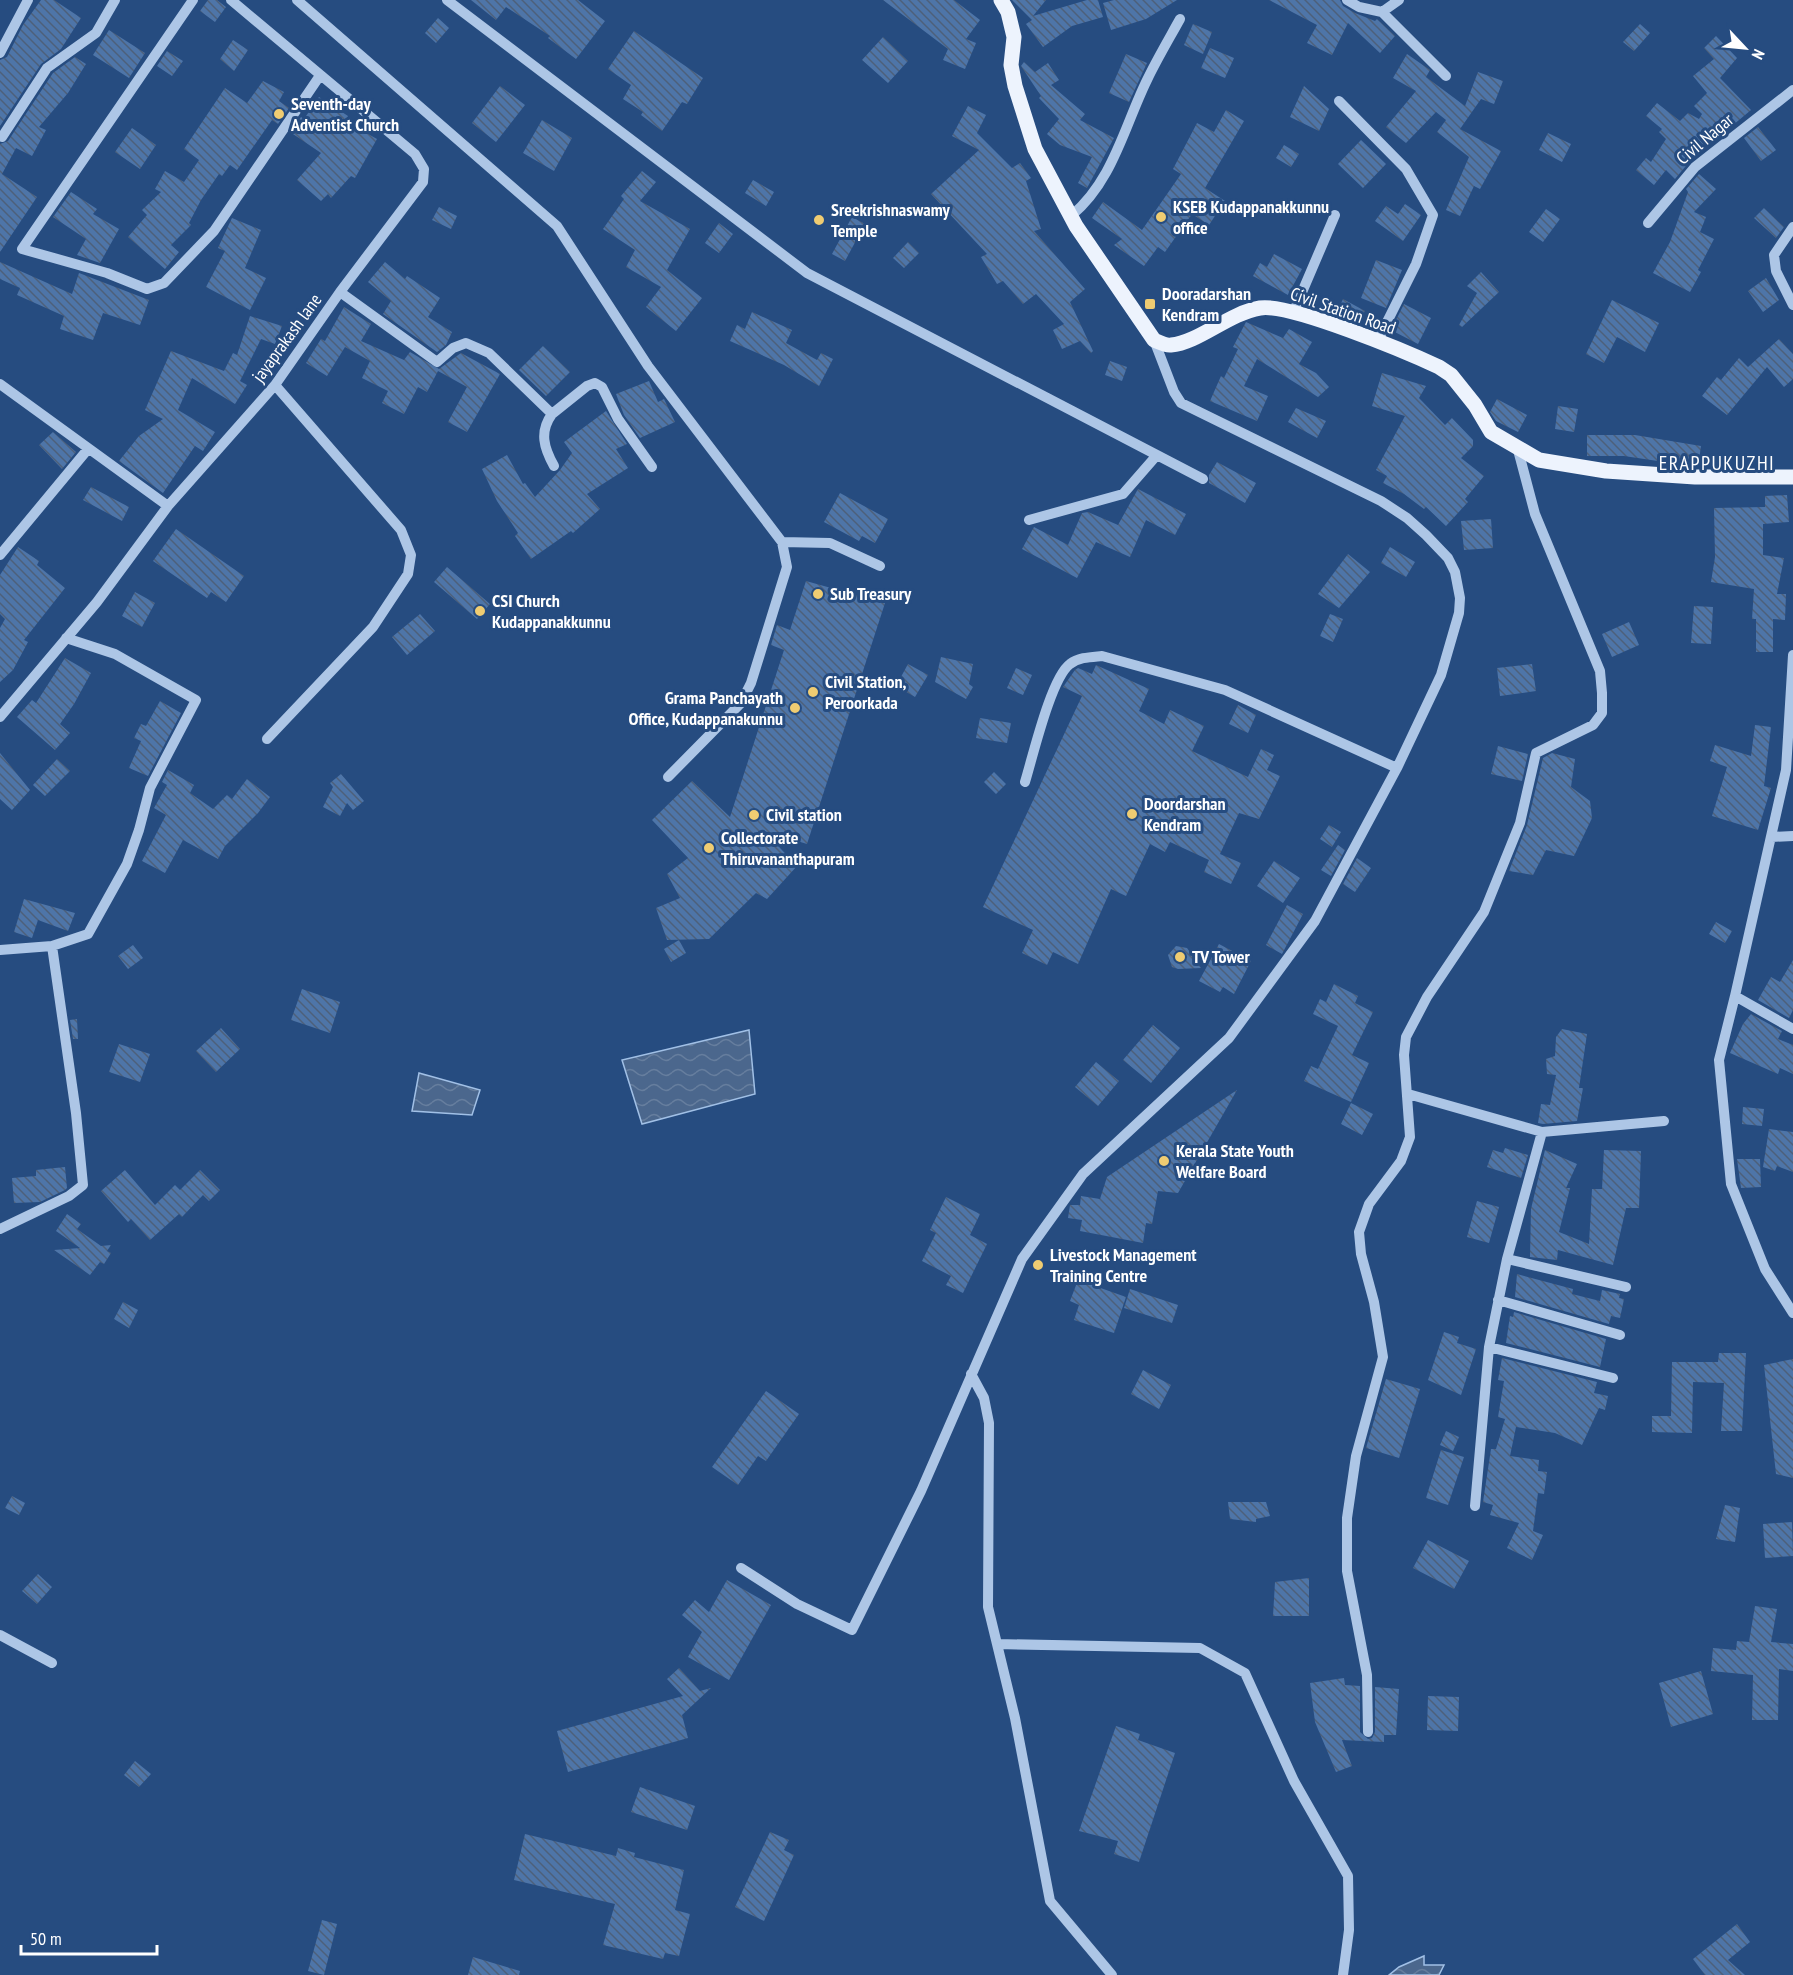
<svg xmlns="http://www.w3.org/2000/svg" width="1793" height="1975" font-family="'PT Sans Narrow',sans-serif">
<style>
.water{fill:url(#water-waves);stroke:#a1c0e6;stroke-width:1.5}
.building{fill:url(#building-back-hatch)}
.lines{fill:none;stroke-linecap:round;stroke-linejoin:round}
.minor{stroke:#adc6e6;stroke-width:10}
.major{stroke:#edf3fd;stroke-width:15}
.poi-dot{fill:#efcc72;stroke:#264c80;stroke-width:2}
.labels{text-anchor:middle;stroke-width:6;stroke-linejoin:round;paint-order:stroke}
.poi-label{font-size:18px;font-weight:bold;fill:#fff;stroke:#264c80;text-anchor:start}
.street-label{font-size:18px;fill:#fff;stroke:#264c80}
.neighbourhood-label{font-size:20px;letter-spacing:1.5px;fill:#fff;stroke:#264c80}
</style>
<defs>
<pattern id="water-waves" width="16" height="10" patternUnits="userSpaceOnUse" patternTransform="scale(1.5)"><rect width="16" height="10" fill="#4b678d"/><path d="M0 5q4-4 8 0t8 0" fill="none" stroke="#667e9e"/></pattern>
<pattern id="building-back-hatch" width="6" height="6" patternUnits="userSpaceOnUse" patternTransform="scale(1.5)"><rect width="6" height="6" fill="#4e75a8"/><path d="M-1 5l2 2M0 0l6 6M5-1l2 2" fill="none" stroke="#4d607a"/></pattern>
</defs>
<rect width="100%" height="100%" fill="#264c80"/>
<path class="water" d="M749 1030 755 1094 642 1124 622 1060Z
M419 1073 480 1090 472 1115 412 1111Z
M1424 1956V1965H1444L1439 1975H1389L1399 1967Z"/>
<path class="building" d="M41 0H54L81 18 61 49 41 64 0 126V60L7 57 23 25Z
M208 0H217L226 7 215 22 200 11Z
M471 0H578L605 21 576 59 548 38 550 36 506 7 496 20Z
M883 0H954L980 20 966 39 976 43 965 69 943 60 948 49Z
M1012 0H1046L1033 16 1087 0H1098L1103 17 1072 26 1043 47 1026 24 1032 20Z
M1114 0H1177L1146 19 1111 30 1103 3Z
M1269 0H1340L1343 6 1355 13 1375 21 1377 19 1395 36 1380 53 1348 23 1332 55 1307 43 1317 25Z
M438 18 449 28 436 43 425 33Z
M1193 24 1212 32 1203 54 1184 45Z
M1640 24 1650 33 1634 51 1623 42Z
M109 30 145 53 129 78 93 55Z
M634 31 703 78 687 104 682 102 662 131 641 115 643 112 623 99 631 85 608 69Z
M1716 36 1737 58 1720 78 1751 110 1690 161 1675 179 1666 170 1654 185 1636 170 1646 158 1651 162 1666 139 1659 132 1662 129 1646 116 1657 103 1680 121 1688 113 1699 119 1702 114 1694 106 1707 93 1693 76 1714 59 1704 48Z
M883 37 908 61 888 83 862 60Z
M233 40 248 50 234 71 220 59Z
M1210 48 1234 58 1225 78 1201 68Z
M167 51 183 61 172 76 157 66Z
M1126 54 1147 63 1129 102 1109 93Z
M1407 54 1430 70 1426 77 1465 106 1478 72 1503 81 1494 104 1481 99 1460 129 1501 151 1480 189 1474 186 1460 216 1446 210 1469 157 1437 132 1446 120 1436 112 1406 143 1386 127 1416 91 1393 78Z
M75 57 86 64 68 93 39 127 46 130 32 156 16 148 2 174 37 197 0 252V144L8 141 53 73Z
M1024 62 1035 72 1048 63 1059 80 1051 85 1085 114 1080 120 1114 138 1087 188 1078 183 1092 157 1060 145 1047 134 1059 119 1039 98 1041 96 1021 66Z
M263 81 284 92 279 101 289 108 278 124 272 120 237 170 230 165 222 176 219 174 201 200 189 223 191 225 171 245 179 252 165 269 128 237 147 215 142 210 161 192 155 189 165 171 184 182 199 160 184 149 225 88 247 103Z
M500 86 525 105 496 142 472 123Z
M1304 86 1329 109 1319 131 1290 117Z
M319 97 348 116 345 121 377 139 355 178 351 176 331 198 328 194 321 201 297 180 321 153 290 132 301 117 304 119Z
M968 106 986 115 977 133 1012 168 1020 163 1031 178 1026 181 1041 229 1034 231 1085 289 1070 302 1093 351 1091 353 1080 341 1062 349 1053 330 1064 324 1036 294 1023 304 1003 281 997 284 981 257 987 254 931 194 979 150 952 136Z
M1226 110 1244 121 1205 188 1225 201 1209 225 1192 214 1165 252 1158 247 1144 266 1114 245 1122 239 1092 218 1103 202 1142 230 1181 174 1173 169 1197 123 1214 132Z
M542 120 572 138 554 171 523 153Z
M1758 127 1776 150 1761 161 1744 138Z
M132 128 156 145 140 169 115 152Z
M1548 133 1571 144 1562 162 1539 150Z
M1361 140 1386 164 1363 188 1338 164Z
M1284 145 1299 154 1291 167 1276 158Z
M642 171 656 182 640 201 690 229 667 270 702 298 676 331 646 307 661 287 626 267 635 250 603 229 624 199 621 196Z
M1699 174 1716 189 1694 212 1706 217 1700 232 1714 239 1698 270 1701 272 1690 292 1653 273 1670 242 1688 192 1686 189Z
M753 180 774 192 766 206 745 193Z
M71 192 97 209 93 214 119 229 100 263 77 255 86 239 53 217Z
M1405 204 1421 215 1403 241 1375 221 1386 206 1398 214Z
M439 207 457 216 451 229 432 220Z
M1764 208 1784 227 1776 238 1754 218Z
M1546 209 1560 219 1543 242 1529 232Z
M852 217 865 224 845 261 832 254Z
M232 218 261 230 245 268 266 278 250 310 206 287 225 251 218 248Z
M719 223 733 234 719 253 705 243Z
M908 242 919 253 904 268 893 258Z
M1274 254 1302 269 1288 295 1253 276 1260 263 1267 267Z
M1376 260 1402 270 1386 308 1361 298Z
M0 262 72 294 79 273 149 300 140 325 103 313 93 340 60 329 64 316 17 295 20 288 0 279Z
M385 262 405 279 407 276 440 298 428 317 452 332 446 345 437 352 383 314 391 301 368 282Z
M1481 272 1499 292 1462 327 1459 325 1477 293 1467 286Z
M1766 278 1779 300 1763 312 1748 291Z
M1343 299 1365 311 1358 323 1337 312Z
M1612 300 1659 323 1645 352 1617 337 1604 363 1586 354Z
M1404 304 1431 318 1418 344 1391 330Z
M344 307 371 324 361 341 404 360 410 352 439 369 461 353 500 374 467 432 448 422 467 387 438 371 427 392 418 387 404 414 382 403 388 391 362 378 370 361 345 347 327 376 306 363 321 339 325 341Z
M752 312 792 330 786 343 817 360 821 353 833 359 819 386 784 365 730 341 737 325 745 329Z
M250 316 282 326 275 344 261 339 240 381 247 385 235 404 192 378 178 410 215 432 203 451 195 446 163 493 119 461 139 436 163 419 145 410 171 351 224 371 233 353 237 355Z
M1246 322 1283 338 1289 329 1312 342 1299 364 1316 373 1329 387 1318 397 1257 359 1244 386 1268 396 1257 421 1210 401 1221 376 1224 378 1238 349 1233 347Z
M1779 339 1793 354V379L1784 387 1767 367 1727 415 1702 396 1717 377 1721 380 1739 358 1748 367Z
M543 346 570 372 546 396 519 370Z
M1110 361 1127 367 1122 381 1105 375Z
M1382 373 1426 386 1419 398 1445 425 1452 418 1473 440V446L1461 458 1484 476 1465 499 1468 502 1446 526 1426 507 1424 509 1404 494 1383 483 1387 476 1376 470 1405 416 1372 406Z
M649 381 658 402 664 399 675 422 640 438 624 415 616 394Z
M1497 399 1527 415 1518 432 1496 421 1490 412Z
M1558 406 1578 409 1574 432 1555 429Z
M1296 408 1326 421 1317 438 1288 422Z
M606 411 627 444 616 449 628 468 587 494 600 509 573 533 571 531 531 559 515 536 518 533 497 501 482 469 507 455 523 484 525 483 535 497 560 470 572 453 564 442Z
M53 432 76 452 62 469 39 445Z
M1587 435H1635L1701 446 1698 467 1624 456H1587Z
M1217 462 1256 483 1245 503 1209 483V475Z
M91 487 129 507 122 521 83 500Z
M1138 489 1186 514 1175 535 1146 520 1130 557 1096 542 1077 578 1022 549 1034 527 1068 545 1082 513 1088 512 1118 525Z
M840 493 888 519 875 543 862 536 859 541 824 522Z
M1787 495 1789 522 1763 524V555L1784 558 1777 594H1786L1785 620 1773 619V652H1756V619H1752L1754 589 1711 582 1715 557 1714 508 1765 507V496Z
M1491 519 1493 548 1464 550 1461 521Z
M176 529 244 576 226 602 211 592 207 598 153 561Z
M18 547 39 561 37 565 65 588 24 640 28 642 13 670 0 682V628L5 619 0 614V575Z
M1390 547 1415 562 1406 577 1381 563Z
M1348 554 1370 572 1339 608 1318 594Z
M447 567 490 604 477 619 434 582Z
M806 581 885 603 807 844 764 831 797 866 767 899 756 893 709 939 667 940 656 908 680 898 667 874 688 858 652 820 692 781 730 817 784 650 771 645 777 625 790 630Z
M135 592 155 603 142 627 122 616Z
M1694 606 1713 607 1711 644 1691 643Z
M420 614 435 631 407 655 392 637Z
M1330 614 1343 619 1333 642 1320 636Z
M1629 622 1639 645 1612 657 1602 634Z
M941 657 973 664 969 684 973 687 966 699 935 682Z
M65 658 91 673 74 704 60 724 70 733 55 750 17 717 32 700 36 703Z
M908 664 928 675 915 697 896 686Z
M1532 664 1536 691 1500 696 1497 668Z
M1096 665 1149 689 1139 711 1164 724 1170 710 1204 726 1192 751 1248 777 1261 749 1274 755 1267 770 1280 776 1259 819 1239 813 1220 854 1241 863 1231 884 1204 872 1209 860 1170 842 1165 852 1150 844 1126 896 1111 889 1078 964 1053 952 1047 965 1022 953 1033 930 983 907 1082 696 1063 687 1075 670 1078 668 1092 674Z
M1016 668 1032 675 1023 695 1007 688Z
M160 701 181 713 148 776 129 768 141 741 134 738 141 724 146 726Z
M1238 705 1256 715 1248 733 1229 724Z
M980 718 1011 723 1007 743 976 738Z
M1755 725 1771 727 1764 786 1771 788 1758 830 1712 816 1727 767 1710 761 1715 745 1751 756Z
M1498 746 1528 754 1522 781 1491 774Z
M0 753 30 790 12 810 0 799Z
M1552 753 1575 759 1571 787 1590 801 1592 818 1574 856 1546 850 1533 875 1509 871 1527 825 1543 758Z
M57 759 70 771 45 796 33 785Z
M168 770 194 785 190 793 213 809 227 795 232 799 247 779 270 797 258 813 225 846 218 859 183 840 165 873 142 861 166 815 154 808 167 785 162 782Z
M994 772 1006 784 996 794 984 782Z
M341 774 364 801 353 810 347 803 340 816 323 807 333 787 330 783Z
M1329 825 1341 832 1332 847 1320 839Z
M1338 845 1345 850 1331 876 1321 870Z
M1357 858 1371 868 1355 892 1343 884Z
M1274 861 1300 878 1283 903 1257 886Z
M24 899 75 913 68 931 38 920 32 938 14 932Z
M1287 905 1303 914 1282 954 1266 945Z
M1716 922 1732 931 1725 943 1709 934Z
M679 940 686 953 671 962 664 949Z
M1219 944 1251 961 1234 994 1223 987 1220 992 1199 981Z
M133 945 143 958 128 969 118 956Z
M1176 946 1187 948 1201 968 1178 969 1172 967 1168 955Z
M1793 960V1010L1789 1018 1758 1000 1771 977 1780 982Z
M1334 984 1358 996 1355 1003 1373 1012 1352 1055 1369 1063 1351 1102 1304 1081 1311 1066 1318 1069 1338 1026 1313 1014 1320 999 1326 1002Z
M302 989 340 1002 330 1033 291 1020Z
M1751 1014 1782 1031 1778 1039 1793 1045V1074L1780 1068 1778 1074 1730 1053 1743 1024Z
M77 1019 78 1039H73L70 1020Z
M1153 1025 1180 1048 1151 1083 1123 1060Z
M221 1028 240 1049 216 1072 196 1051Z
M1562 1029 1587 1034 1579 1088H1583L1577 1121 1543 1124 1538 1123 1541 1104 1550 1105 1556 1075 1547 1074 1546 1059 1555 1056 1556 1037Z
M119 1044 150 1054 140 1082 109 1072Z
M1096 1062 1119 1081 1098 1106 1075 1087Z
M1237 1090 1178 1193 1158 1191 1152 1224 1146 1223 1143 1243 1080 1231 1082 1220 1068 1218 1070 1205H1080L1081 1196 1100 1199 1107 1177Z
M1351 1103 1373 1114 1362 1135 1341 1124Z
M1743 1107 1764 1109 1762 1126 1742 1124Z
M1769 1129 1793 1132V1172L1777 1166 1775 1171 1763 1167Z
M1505 1148 1528 1155 1521 1178 1487 1167 1493 1150 1503 1153Z
M1545 1150 1577 1164 1566 1188H1570L1559 1232 1589 1244 1592 1189H1602L1604 1150 1641 1151 1639 1208H1626L1613 1265 1558 1250 1557 1260 1530 1257 1531 1209Z
M1737 1159H1760L1761 1187 1741 1188Z
M65 1167 67 1188 65 1190 40 1202 14 1203 12 1178 36 1176V1170Z
M125 1170 155 1205 175 1185 180 1190 200 1170 220 1190 209 1201 203 1195 182 1217 179 1214 150 1240 131 1219 128 1222 101 1191Z
M946 1197 980 1214 970 1235 987 1244 963 1293 946 1285 951 1276 922 1261 936 1233 930 1230Z
M1477 1201 1499 1207 1489 1243 1467 1237Z
M67 1214 81 1224 77 1229 101 1246 111 1245 107 1251 111 1253 104 1264 100 1262 90 1275 54 1250 80 1248 56 1231Z
M1517 1274 1573 1289 1572 1294 1600 1301 1602 1290 1620 1294 1619 1298 1624 1299 1620 1318 1611 1316 1609 1324 1515 1297Z
M1078 1280 1126 1297 1114 1333 1074 1320 1079 1305 1070 1301Z
M1130 1289 1178 1305 1172 1323 1124 1308Z
M123 1302 138 1310 129 1328 114 1319Z
M1514 1312 1606 1339 1600 1367 1506 1343 1510 1316 1513 1317Z
M1444 1332 1459 1337 1457 1343 1476 1349 1461 1395 1428 1380Z
M1719 1353H1746L1742 1431H1721L1724 1383 1693 1382 1692 1433 1652 1432V1416H1671L1672 1362H1718Z
M1502 1358 1597 1382 1594 1393 1608 1396 1605 1410 1599 1408 1582 1445 1555 1433 1516 1427 1510 1456 1539 1460 1538 1471 1547 1472 1544 1494 1538 1493 1533 1531 1543 1535 1532 1560 1507 1548 1519 1523 1490 1515 1493 1505 1483 1502 1491 1449H1496L1505 1419 1498 1417 1504 1381 1498 1380Z
M1793 1359V1478L1776 1474 1764 1365Z
M1143 1370 1171 1385 1159 1409 1131 1394Z
M1386 1379 1420 1389 1399 1458 1366 1448Z
M766 1391 799 1414 766 1461 758 1456 738 1485 712 1467Z
M1446 1431 1459 1437 1453 1451 1440 1445Z
M1441 1450 1464 1457 1448 1505 1426 1498Z
M12 1496 25 1503 19 1515 5 1508Z
M1228 1502H1266L1270 1516 1256 1519V1522L1230 1519Z
M1725 1505 1740 1508 1735 1542 1716 1539Z
M1792 1522 1793 1556 1765 1558 1763 1524Z
M1428 1540 1469 1561 1454 1589 1413 1568Z
M38 1574 52 1587 37 1604 22 1591Z
M1309 1578V1616H1273L1275 1582Z
M727 1580 771 1605 729 1680 688 1657 702 1632 682 1615 695 1600 709 1612Z
M1755 1606 1777 1609 1771 1642 1793 1644V1671L1779 1669 1778 1720H1752L1753 1675 1711 1671 1713 1648 1736 1650 1737 1641 1749 1642Z
M679 1668 700 1691 711 1688 682 1715 688 1738 568 1772 557 1731 683 1696 667 1679Z
M1701 1671 1713 1714 1671 1727 1659 1683Z
M1344 1678 1345 1685 1360 1686V1732L1368 1739 1372 1738 1375 1732V1687L1399 1689 1396 1735H1384V1742L1342 1740 1352 1766 1336 1772 1315 1722 1310 1683Z
M1428 1696 1459 1697 1458 1731 1427 1730Z
M1116 1726 1140 1734 1138 1740 1175 1753 1139 1862 1114 1854 1118 1841 1079 1831Z
M135 1761 151 1774 139 1787 124 1775Z
M640 1787 695 1806 687 1830 631 1812Z
M770 1832 789 1840 784 1850 794 1855 764 1921 735 1907Z
M525 1834 616 1856 618 1848 635 1853 634 1857 684 1870 675 1910 690 1914 679 1956 665 1953 663 1959 603 1945 615 1904 514 1880Z
M322 1920 337 1924 324 1975 308 1971Z
M1737 1924 1750 1942 1728 1960 1745 1975H1705L1693 1959Z
M473 1957 520 1971 519 1975H468Z"/>
<g class="lines">
<path class="minor" d="M193 0 22 249 107 273 147 289 164 283 214 231 319 77
M297 0 557 226 648 366 782 542 787 567 751 683 741 703 668 777
M447 0 807 273 1203 479
M1347 0 1359 7 1382 12 1399 0
M1382 12 1446 76
M0 53 28 0
M1339 101 1406 169 1433 215 1416 264 1377 342
M2 137 47 68 96 33 115 0
M1071 216C1113 181 1124 127 1147 80 1157 59 1169 39 1180 19
M1648 223 1695 167 1793 90
M1793 227 1774 255 1776 271 1793 305
M340 292 437 362 453 348 466 343 489 353 552 414C539 432 544 448 554 466
M1294 311 1335 215
M0 384 168 506
M552 414 587 386 595 383 602 387 618 419 652 467
M1029 520 1123 494 1157 455
M782 542 830 543 880 566
M0 555 88 449
M1793 655 1786 770 1735 996 1793 1029
M0 717 97 602 168 506 275 385 340 292 423 182 424 169 415 154 231 0
M267 739 373 627 408 574 411 555 401 530 275 385
M1025 782C1033 756 1051 678 1070 664 1079 657 1092 657 1102 656L1225 690 1397 768
M1772 837 1793 836
M0 950 52 946 88 934 127 864 139 830 150 788 196 700 115 654 66 638
M1735 996 1719 1060 1731 1184 1765 1269 1793 1313
M1408 1094 1542 1132 1664 1121
M0 1229 69 1196 83 1185 76 1113 52 946
M1507 1259 1626 1287
M1498 1300 1620 1335
M1489 1347 1613 1378
M971 1374 984 1398 989 1423 988 1607 1015 1718 1050 1901 1112 1975
M1475 1506 1489 1347 1507 1259 1542 1132
M741 1568 797 1604 852 1630 921 1491 1022 1259 1083 1174 1229 1038 1315 921 1397 768 1441 675 1459 613 1460 598 1455 572 1448 558 1426 535 1407 518 1381 501 1181 403 1174 392 1154 340
M0 1635 52 1663
M997 1644 1200 1648 1245 1673 1294 1781 1348 1876 1349 1930 1343 1975
M1368 1732 1367 1675 1347 1571V1518L1356 1456 1383 1357 1374 1302 1361 1254 1359 1232 1369 1204 1401 1161 1410 1137 1404 1055 1406 1037 1427 997 1484 912 1520 823 1536 753 1593 725 1602 713V693L1600 671 1535 514 1518 450"/>
<path class="major" d="M1001 0 1008 12 1014 37 1011 65 1015 86 1035 149 1076 226 1154 340C1159 342 1166 346 1171 345 1198 343 1229 313 1260 308 1290 303 1407 352 1439 367L1451 375 1475 405 1491 432 1539 460 1606 471 1695 477H1793"/>
</g>
<g class="poi-dot">
<circle cx="279" cy="114" r="6"/>
<circle cx="1161" cy="217" r="6"/>
<circle cx="819" cy="220" r="6"/>
<rect x="1144" y="298" width="12" height="12" rx="3"/>
<circle cx="818" cy="594" r="6"/>
<circle cx="480" cy="611" r="6"/>
<circle cx="813" cy="692" r="6"/>
<circle cx="795" cy="708" r="6"/>
<circle cx="1132" cy="814" r="6"/>
<circle cx="754" cy="815" r="6"/>
<circle cx="709" cy="848" r="6"/>
<circle cx="1180" cy="957" r="6"/>
<circle cx="1164" cy="1161" r="6"/>
<circle cx="1038" cy="1265" r="6"/>
</g>
<g class="labels">
<g class="poi-label">
<text x="291" y="110">Seventh-day<tspan x="291" dy="21">Adventist Church</tspan></text>
<text x="1173" y="213">KSEB Kudappanakkunnu<tspan x="1173" dy="21">office</tspan></text>
<text x="831" y="216">Sreekrishnaswamy<tspan x="831" dy="21">Temple</tspan></text>
<text x="1162" y="300">Dooradarshan<tspan x="1162" dy="21">Kendram</tspan></text>
<text x="830" y="600">Sub Treasury</text>
<text x="492" y="607">CSI Church<tspan x="492" dy="21">Kudappanakkunnu</tspan></text>
<text x="825" y="688">Civil Station,<tspan x="825" dy="21">Peroorkada</tspan></text>
<text x="783" y="704" text-anchor="end">Grama Panchayath<tspan x="783" dy="21">Office, Kudappanakunnu</tspan></text>
<text x="1144" y="810">Doordarshan<tspan x="1144" dy="21">Kendram</tspan></text>
<text x="766" y="821">Civil station</text>
<text x="721" y="844">Collectorate<tspan x="721" dy="21">Thiruvananthapuram</tspan></text>
<text x="1192" y="963">TV Tower</text>
<text x="1176" y="1157">Kerala State Youth<tspan x="1176" dy="21">Welfare Board</tspan></text>
<text x="1050" y="1261">Livestock Management<tspan x="1050" dy="21">Training Centre</tspan></text>
</g>
<g class="street-label">
<text transform="translate(1705 139) rotate(-40)" y="6">Civil Nagar</text>
<text transform="translate(1343 311) rotate(19)" y="6">Civil Station Road</text>
<text transform="translate(287 338) rotate(-54)" y="6">jayaprakash lane</text>
</g>
<g class="neighbourhood-label">
<text x="1717" y="470">ERAPPUKUZHI</text>
</g>
</g>
<g transform="translate(1745 48) rotate(116)" stroke="#264c80" stroke-width="4.5" paint-order="stroke">
<path d="M0-4.5L10 22L0 15L-10 22Z" fill="#ffffff"/>
<text y="-9" font-size="16" font-weight="bold" text-anchor="middle" fill="#ffffff">N</text>
</g>
<path d="M21 1945v9h136v-9" fill="none" stroke="#ffffff" stroke-width="3"/>
<text x="30" y="1945" font-size="18" fill="#ffffff" stroke="#264c80" stroke-width="4.5" paint-order="stroke">50 m</text>
</svg>
